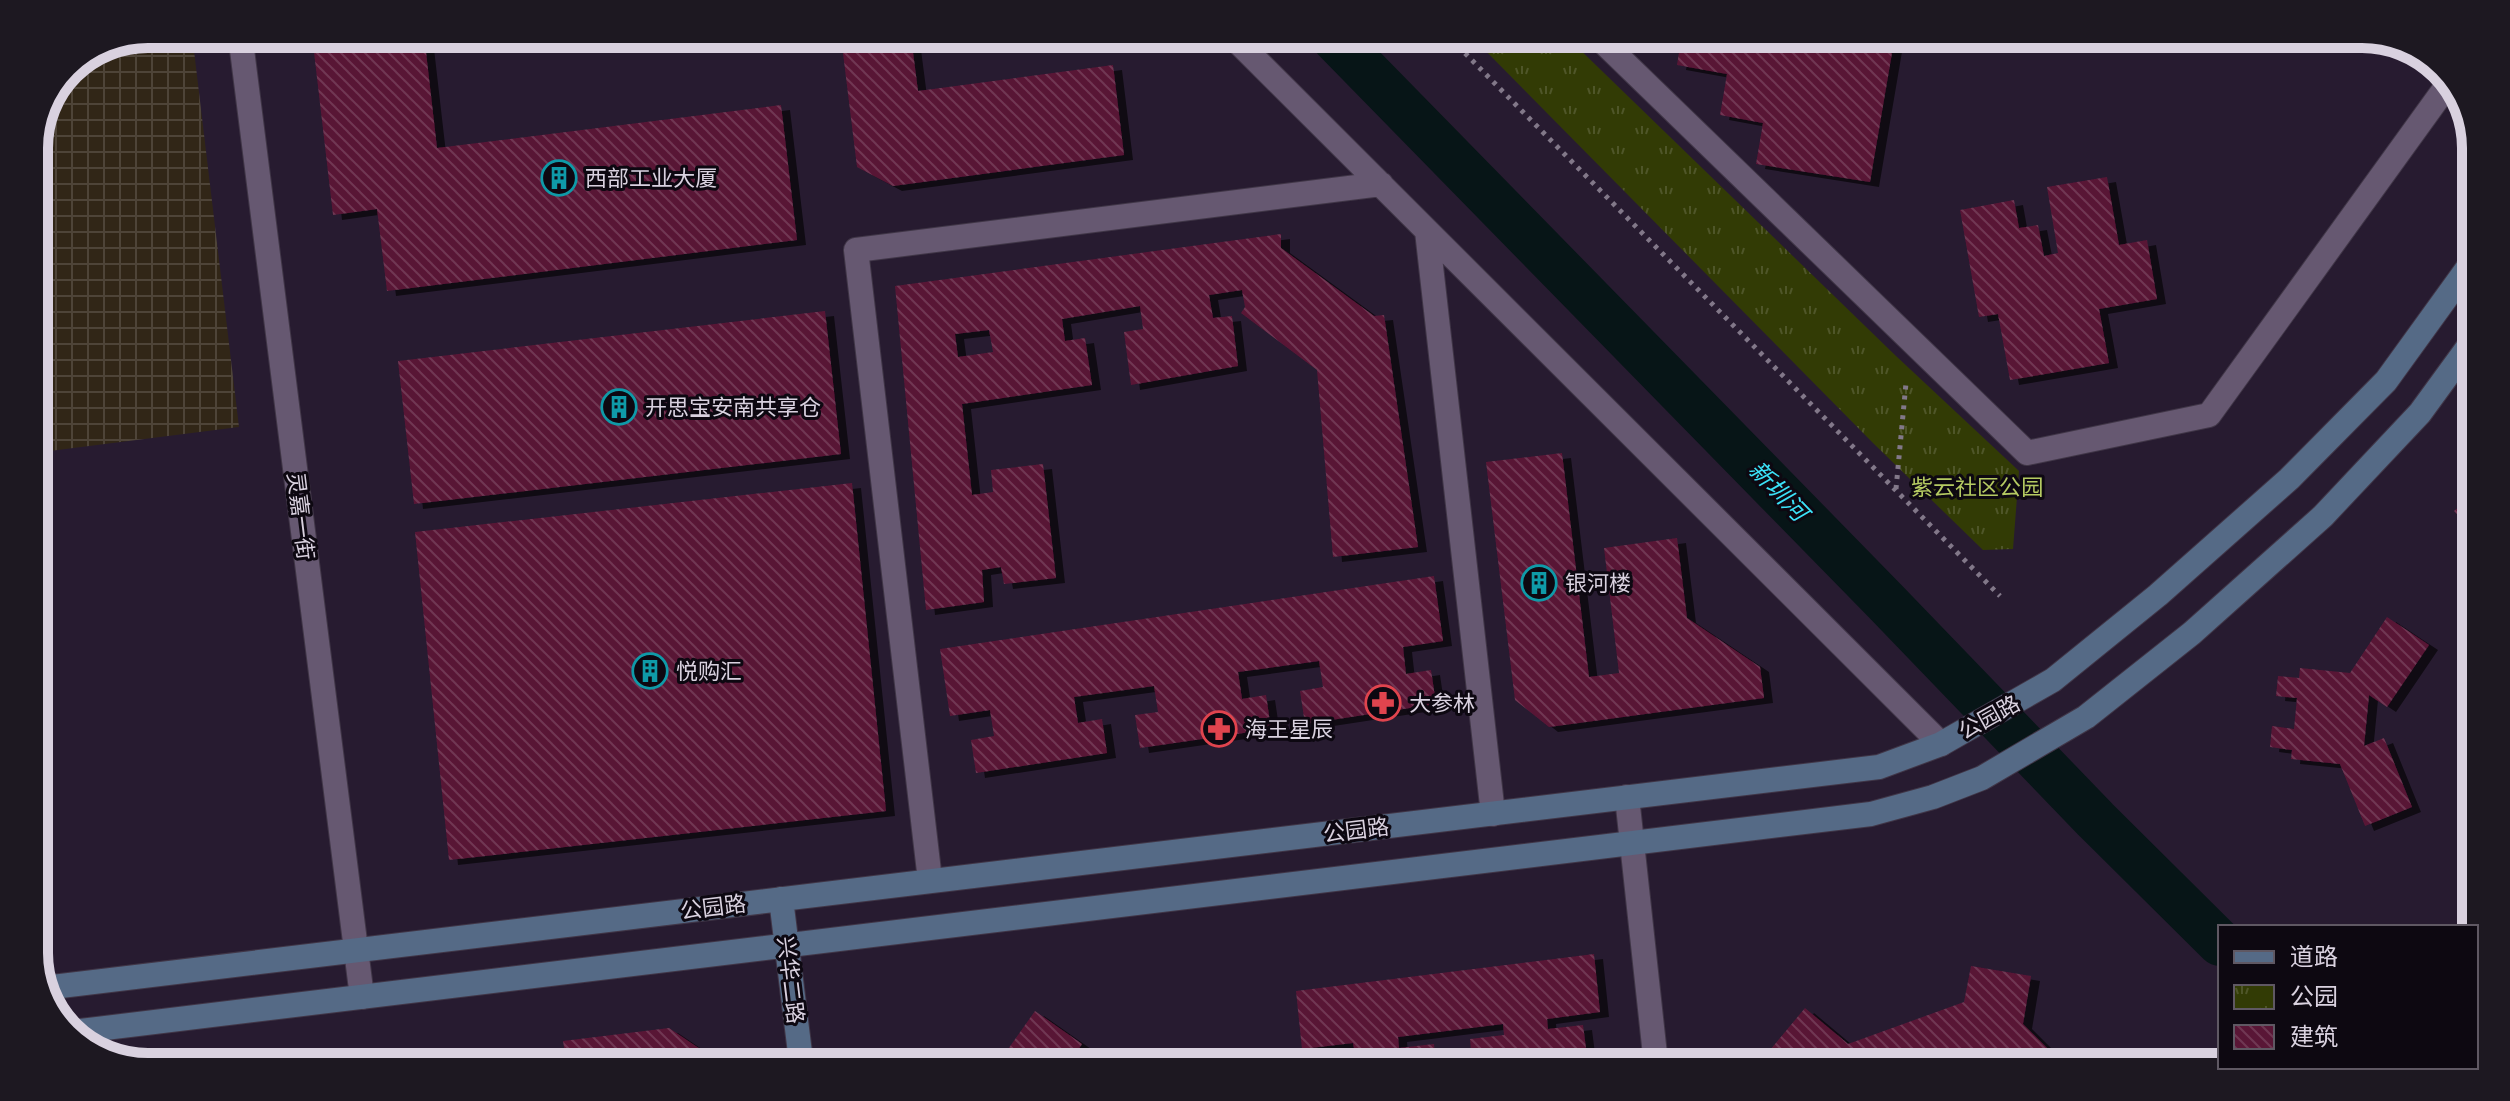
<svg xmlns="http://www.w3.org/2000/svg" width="2510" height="1101" font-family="Montserrat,'Noto Sans SC',sans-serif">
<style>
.industrial{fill:url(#industrial-grid)}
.park{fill:url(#park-tufts)}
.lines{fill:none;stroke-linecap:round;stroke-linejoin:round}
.canal{stroke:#071517;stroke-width:46}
.building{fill:url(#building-back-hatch);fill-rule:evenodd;filter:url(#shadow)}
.lane-casing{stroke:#403647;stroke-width:26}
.street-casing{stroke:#403647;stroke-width:26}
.secondary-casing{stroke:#403647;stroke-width:26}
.path{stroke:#827889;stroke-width:5;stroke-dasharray:4 6;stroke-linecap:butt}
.lane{stroke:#665871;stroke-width:24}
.street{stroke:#665871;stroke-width:24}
.secondary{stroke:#556a86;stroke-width:24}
.labels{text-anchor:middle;stroke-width:6;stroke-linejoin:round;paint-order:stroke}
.poi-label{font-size:22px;fill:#d9d1df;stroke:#0d0811;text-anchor:start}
.park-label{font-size:22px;fill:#b5ca62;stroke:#0d0811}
.street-label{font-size:22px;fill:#d9d1df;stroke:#0d0811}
.water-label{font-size:24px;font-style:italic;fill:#3be1f7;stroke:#0d0811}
.rim{fill:none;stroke:#d9d1df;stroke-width:10}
</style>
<defs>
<pattern id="industrial-grid" width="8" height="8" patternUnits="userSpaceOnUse" patternTransform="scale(2)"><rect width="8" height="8" fill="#312617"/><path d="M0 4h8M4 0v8" fill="none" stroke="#4e4438"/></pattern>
<pattern id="park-tufts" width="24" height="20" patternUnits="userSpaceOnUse" patternTransform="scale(2)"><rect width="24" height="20" fill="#323b05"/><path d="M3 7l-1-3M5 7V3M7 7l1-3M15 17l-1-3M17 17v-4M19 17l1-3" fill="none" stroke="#4f5629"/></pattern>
<pattern id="building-back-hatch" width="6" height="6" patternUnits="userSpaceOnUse" patternTransform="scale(2)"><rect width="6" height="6" fill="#591636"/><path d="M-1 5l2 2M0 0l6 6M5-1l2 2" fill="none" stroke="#703753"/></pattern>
<filter id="shadow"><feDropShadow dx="9" dy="5" stdDeviation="0" flood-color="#0009"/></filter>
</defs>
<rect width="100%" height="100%" fill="#271b30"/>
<path class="industrial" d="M149 34H192L239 427 34 453V141L68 67Z"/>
<path class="park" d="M1474 39 1570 40 1896 356 2019 471 2013 549 1983 550 1873 443Z"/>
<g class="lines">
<path class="canal" d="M1335 39 1885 601 2096 820 2220 943"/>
</g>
<path class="building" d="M312 35H424L437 148 781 105 797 240 387 291 377 209 333 215Z
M841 37H911L918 91 1113 65 1124 155 893 186 857 167Z
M1681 40 1894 41 1870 182 1756 164 1763 123 1720 115 1727 74 1677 65Z
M2107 177 2119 245 2147 240 2157 299 2099 309 2109 363 2010 380 1998 314 1979 317 1960 210 2014 200 2019 228 2038 225 2044 256 2058 253 2047 187Z
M1281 234V248L1374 316 1384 315 1418 547 1333 557 1317 370 1241 313 1245 307 1242 290 1209 295 1213 318 1232 316 1238 366 1131 385 1124 332 1143 329 1140 306 1062 319 1065 341 1085 338 1092 385 962 404 972 495 993 492 991 470 1043 464 1056 578 1004 584 1001 567 982 570 984 602 926 610 895 286ZM989 330 993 352 958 357 955 334Z
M825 311 841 454 414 504 398 361Z
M1562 453 1589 677 1619 673 1604 548 1677 538 1687 618 1760 667 1764 698 1549 727 1515 700 1486 462Z
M852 483 886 811 449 860 415 532Z
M2470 497 2472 500V545L2462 535 2470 528 2454 511Z
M1434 576 1443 641 1403 647 1406 674 1431 670 1436 704 1305 724 1300 691 1323 687 1319 661 1238 672 1242 699 1266 695 1271 729 1140 748 1135 715 1158 712 1154 686 1074 697 1078 723 1102 719 1107 753 976 773 971 740 994 736 990 710 950 716 940 649Z
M2387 617 2429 645 2387 707 2369 695 2364 746 2384 738 2412 807 2365 826 2340 764 2291 759 2292 750 2270 747 2272 726 2294 729 2297 698 2276 696 2278 676 2299 678 2300 668 2350 673Z
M1594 954 1600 1012 1547 1019 1548 1029 1583 1025 1588 1064 1472 1063 1470 1039 1504 1035 1503 1024 1398 1037 1399 1048 1434 1044 1436 1063H1321V1058L1355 1054 1353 1043 1302 1049 1296 991Z
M1971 966 2031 976 2023 1024 2065 1066 1978 1065 1969 1057 1949 1065H1787L1770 1050 1805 1008 1848 1044 1964 1002Z
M1035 1011 1082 1044 1070 1062H999Z
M669 1028 703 1051 705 1060H566L563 1041Z"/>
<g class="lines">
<defs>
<path id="lane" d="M1234 38 1941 744
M1601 40 2027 453 2209 415 2451 80
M1427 231 1493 814
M930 880 856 250 1381 184"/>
<path id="street" d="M240 34 362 997
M1627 797 1656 1064"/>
<path id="secondary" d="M781 899 801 1061
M44 988 1879 767 1941 744 2053 680 2158 595 2289 479 2386 381 2475 258
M72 1032 1871 814 1933 797 1982 778 2086 717 2192 633 2323 516 2420 413 2474 339"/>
</defs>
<use href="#lane" class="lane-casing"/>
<use href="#street" class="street-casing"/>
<use href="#secondary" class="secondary-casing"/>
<path class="path" d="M1451 39 2000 596
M1896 489 1906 383"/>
<use href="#lane" class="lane"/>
<use href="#street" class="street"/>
<use href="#secondary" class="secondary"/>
</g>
<defs>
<symbol id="building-ring" viewBox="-11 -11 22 22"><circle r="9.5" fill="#0d0811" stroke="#0f9aa8" stroke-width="1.5"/><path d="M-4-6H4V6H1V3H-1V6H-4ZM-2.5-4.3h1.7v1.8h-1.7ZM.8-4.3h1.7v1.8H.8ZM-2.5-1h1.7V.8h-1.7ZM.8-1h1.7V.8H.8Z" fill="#0f9aa8"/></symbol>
<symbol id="pharmacy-ring" viewBox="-11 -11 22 22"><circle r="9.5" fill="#0d0811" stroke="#e0444e" stroke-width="1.5"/><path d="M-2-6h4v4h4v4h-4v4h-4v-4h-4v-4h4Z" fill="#e0444e"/></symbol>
</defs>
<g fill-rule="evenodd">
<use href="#building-ring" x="539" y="158" width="40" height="40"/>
<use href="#building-ring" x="599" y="387" width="40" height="40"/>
<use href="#building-ring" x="1519" y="563" width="40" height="40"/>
<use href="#building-ring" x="630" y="651" width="40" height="40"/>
<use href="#pharmacy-ring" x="1363" y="683" width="40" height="40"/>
<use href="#pharmacy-ring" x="1199" y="709" width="40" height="40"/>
</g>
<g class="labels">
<g class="poi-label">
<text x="585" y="186">西部工业大厦</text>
<text x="645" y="415">开思宝安南共享仓</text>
<text x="1565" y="591">银河楼</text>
<text x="676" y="679">悦购汇</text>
<text x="1409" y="711">大参林</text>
<text x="1245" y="737">海王星辰</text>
</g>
<g class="park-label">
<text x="1977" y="495">紫云社区公园</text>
</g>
<g class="street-label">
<text transform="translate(301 516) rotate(83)" y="8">灵嘉一街</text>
<text transform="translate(1989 717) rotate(-29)" y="8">公园路</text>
<text transform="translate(1356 830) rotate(-7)" y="8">公园路</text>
<text transform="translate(713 907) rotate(-7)" y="8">公园路</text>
<text transform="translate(791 980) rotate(83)" y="8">兴华二路</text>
</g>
<g class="water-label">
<text transform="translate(1778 491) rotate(46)" y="8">新圳河</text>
</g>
</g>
<path d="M0 0H2510V1101H0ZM148 48H2362A100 100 0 0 1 2462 148V953A100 100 0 0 1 2362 1053H148A100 100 0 0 1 48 953V148A100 100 0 0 1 148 48Z" fill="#1d1821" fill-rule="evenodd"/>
<path class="rim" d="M148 48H2362A100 100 0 0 1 2462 148V953A100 100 0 0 1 2362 1053H148A100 100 0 0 1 48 953V148A100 100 0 0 1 148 48Z"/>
<rect x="2218" y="925" width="260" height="144" fill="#0d0811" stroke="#5f5863" stroke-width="2"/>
<rect x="2234" y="951" width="40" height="12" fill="#556a86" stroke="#5f5863" stroke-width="2"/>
<text x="2290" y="965" font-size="24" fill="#d9d1df">道路</text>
<rect x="2234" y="985" width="40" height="24" fill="url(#park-tufts)" stroke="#5f5863" stroke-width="2"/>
<text x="2290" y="1005" font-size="24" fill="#d9d1df">公园</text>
<rect x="2234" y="1025" width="40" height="24" fill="url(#building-back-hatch)" stroke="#5f5863" stroke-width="2"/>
<text x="2290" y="1045" font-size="24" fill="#d9d1df">建筑</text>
</svg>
